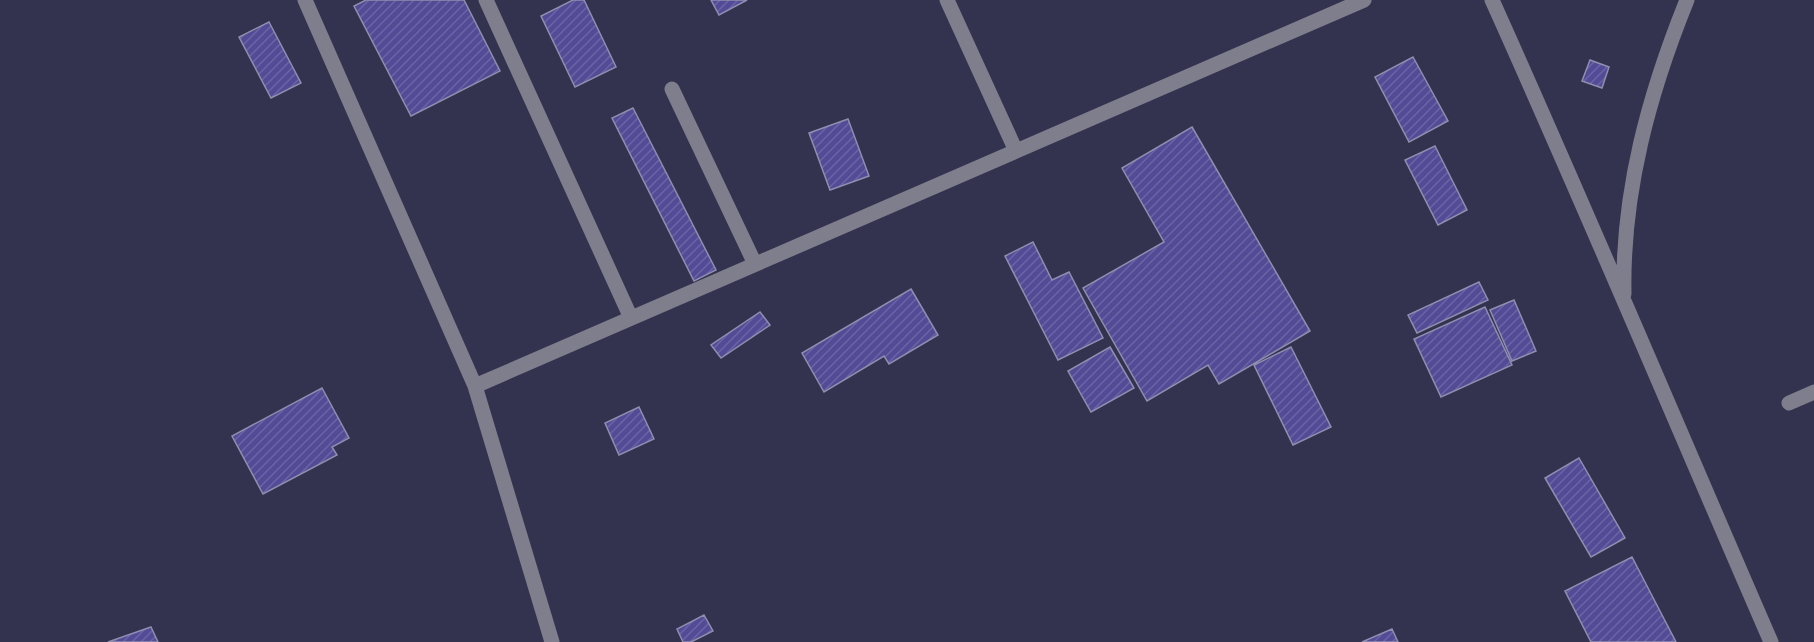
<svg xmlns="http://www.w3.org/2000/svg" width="1814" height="642" font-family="'Crimson Pro',serif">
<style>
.building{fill:url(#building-hatch);stroke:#8e8eaf;stroke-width:1.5}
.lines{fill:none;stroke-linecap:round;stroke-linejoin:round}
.minor{stroke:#7e7e8d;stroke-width:15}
</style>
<defs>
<pattern id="building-hatch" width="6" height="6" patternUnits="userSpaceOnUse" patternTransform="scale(1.5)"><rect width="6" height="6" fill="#534b96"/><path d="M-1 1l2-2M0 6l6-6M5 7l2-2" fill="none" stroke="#6b64a5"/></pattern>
</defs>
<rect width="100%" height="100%" fill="#34334f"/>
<path class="building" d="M366 0H464L500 71 411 116 354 6Z
M573 0H584L616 67 575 87 541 16Z
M711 0H747L719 15Z
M269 22 301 83 271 98 239 37Z
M1413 57 1448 121 1409 142 1375 77Z
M1590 60 1609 67 1602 88 1582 81Z
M633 108 716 270 694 281 612 118Z
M848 119 869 176 830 190 809 133Z
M1192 127 1310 331 1219 384 1208 365 1147 401 1083 288 1164 242 1122 168Z
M1435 146 1467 210 1438 225 1405 160Z
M1033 242 1052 280 1069 272 1103 338 1058 360 1005 256Z
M1479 282 1488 300 1417 333 1408 315Z
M911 289 938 335 889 364 884 356 824 392 802 353Z
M1514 300 1536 351 1512 361 1490 310Z
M1485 307 1512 365 1441 397 1414 339Z
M760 312 770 325 721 358 711 345Z
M1110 347 1134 388 1091 412 1068 371Z
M1291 347 1331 427 1293 445 1254 365Z
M322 388 349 438 332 447 337 455 263 494 232 436Z
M639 407 654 439 619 455 605 423Z
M1579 458 1625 538 1591 557 1545 478Z
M1632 557 1676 642H1591L1565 591Z
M704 615 713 631 691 642H683L677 629Z
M151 627 158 642H108Z
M1392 629 1398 642H1362Z"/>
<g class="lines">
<path class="minor" d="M305 0 475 386 1364 0
M486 0 631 318
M947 0 1016 151
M1492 0C1588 213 1678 428 1771 642
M672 89 755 264
M1624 294C1622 192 1649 94 1687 0
M475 386 552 642
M1789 403 1814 392"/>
</g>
</svg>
